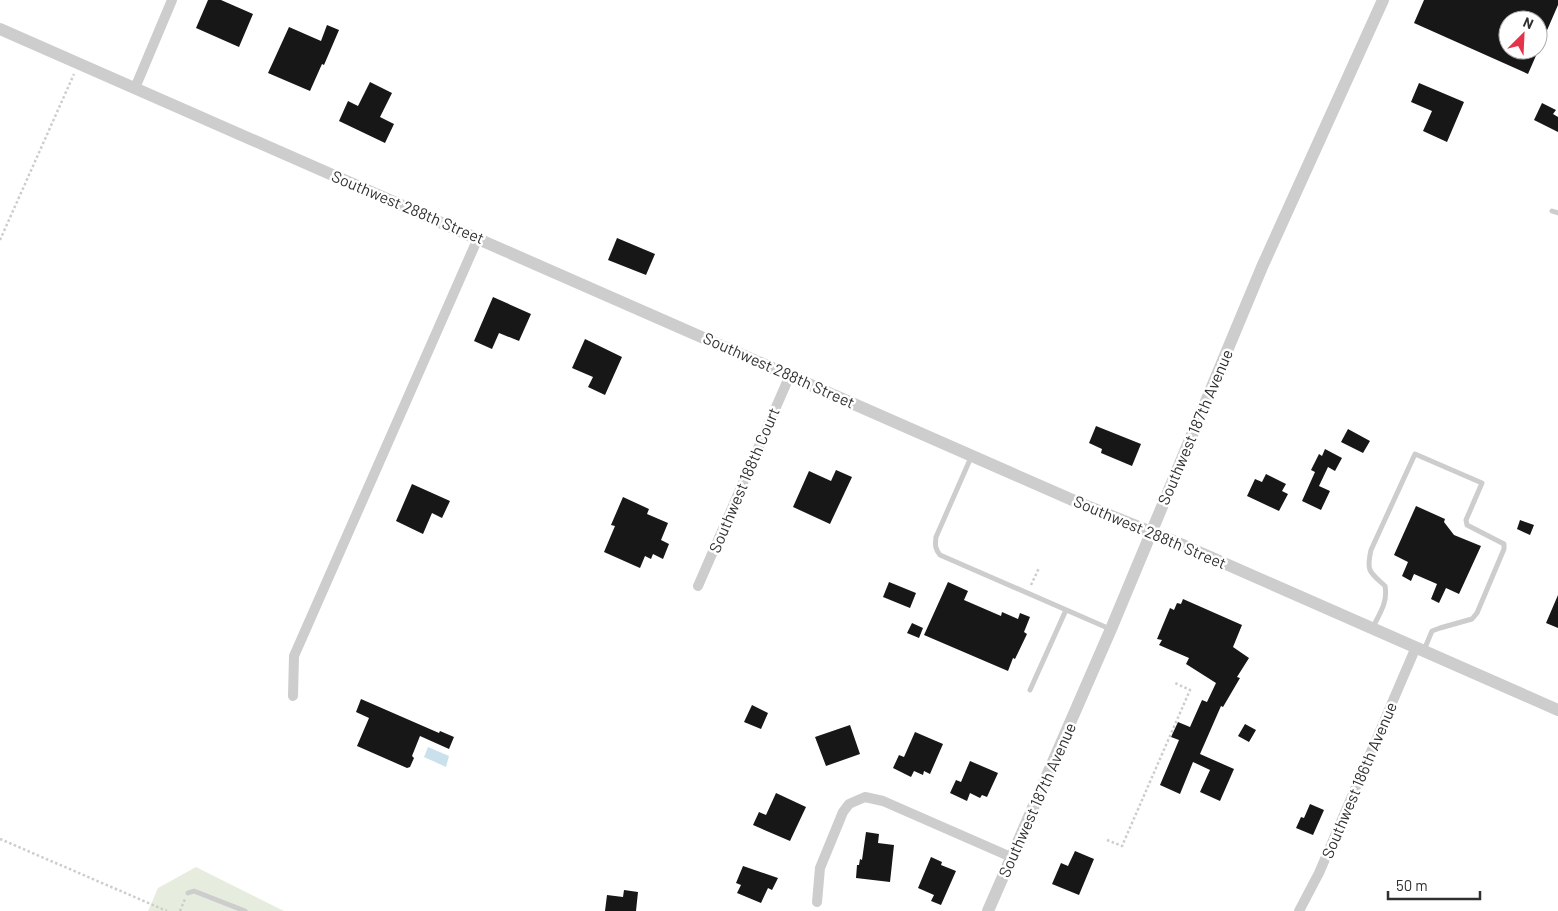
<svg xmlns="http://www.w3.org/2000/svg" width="1558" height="911" font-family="Barlow,sans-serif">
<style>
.green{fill:#e7edde}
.water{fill:#cae1ec}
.building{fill:#171717;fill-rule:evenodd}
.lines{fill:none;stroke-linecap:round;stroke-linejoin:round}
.path{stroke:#cdcdcd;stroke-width:2.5;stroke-dasharray:2.5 2.5;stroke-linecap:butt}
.service{stroke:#cdcdcd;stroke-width:5}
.minor{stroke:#cdcdcd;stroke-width:10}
.tertiary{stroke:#cdcdcd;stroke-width:12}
.labels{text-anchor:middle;stroke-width:5;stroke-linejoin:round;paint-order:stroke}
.street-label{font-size:16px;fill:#303030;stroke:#fff}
</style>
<rect width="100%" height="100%" fill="#fff"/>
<path class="green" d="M196 867 284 911H148L158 888Z"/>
<path class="water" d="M428 747 449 756 446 767 424 757Z"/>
<path class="building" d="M208 0H221L253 14 239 47 196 28Z
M1424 0H1558V5L1528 74 1414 23ZM1508 20H1538V50H1508Z
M327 25 339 30 324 65 322 64 310 91 268 73 289 27 321 41Z
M370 82 392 93 380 117 394 124 385 143 339 121 348 101 358 106Z
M1419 83 1464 102 1447 142 1423 131 1432 111 1411 102Z
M1542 103 1556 110 1553 114 1558 117V132L1534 120Z
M617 238 655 254 646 275 608 260Z
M493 297 531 314 519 341 499 333 492 349 474 341Z
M585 339 622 357 605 395 588 387 593 377 572 368Z
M1096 426 1141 444 1132 466 1101 453 1102 449 1089 443Z
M1348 429 1370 441 1363 453 1341 442Z
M1325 449 1342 458 1335 471 1328 467 1319 486 1330 491 1321 510 1302 501 1315 472 1311 470 1319 454 1322 456Z
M836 470 852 477 830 524 793 507 809 471 831 481Z
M1266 474 1286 484 1282 491 1288 494 1279 511 1247 496 1255 479 1262 482Z
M412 484 450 501 442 518 432 513 423 534 396 521Z
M623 497 649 509 647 514 668 523 661 540 669 544 663 559 653 554 651 559 645 556 640 568 604 552 615 526 611 525Z
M1416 506 1445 519 1444 522 1454 535 1481 546 1459 594 1446 588 1439 603 1431 599 1437 584 1414 574 1411 581 1402 576 1408 562 1394 555Z
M1520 520 1534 525 1530 535 1517 529Z
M889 582 916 593 910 608 883 597Z
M948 582 968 591 964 600 1001 616 1002 612 1018 619 1020 613 1030 617 1024 632 1027 634 1015 659 1013 658 1008 671 924 635Z
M1558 595V628L1546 623Z
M1183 599 1242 625 1233 647 1249 658 1237 677 1240 678 1223 707 1221 706 1200 754 1234 769 1220 801 1200 792 1210 770 1193 762 1180 794 1160 785 1179 740 1171 737 1178 722 1190 727 1202 700 1207 702 1216 683 1186 664 1189 658 1159 645 1162 640 1157 639 1170 608 1174 610 1177 603 1181 604Z
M912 623 923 628 919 638 907 633Z
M361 699 439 733 440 731 454 737 449 749 420 736 412 756 414 758 410 767 407 768 357 746 369 718 356 712Z
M752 705 768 713 761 729 744 722Z
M1245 724 1256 730 1249 742 1238 736Z
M850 725 860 754 826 766 815 737Z
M915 732 943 744 930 774 924 771 923 775 914 771 911 777 893 768 899 755 904 757Z
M970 761 998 773 987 797 982 795 980 798 970 793 967 801 950 793 956 780 961 782Z
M776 793 806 807 790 841 753 825 759 812 766 815Z
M1310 804 1324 810 1313 835 1296 828 1301 817 1304 818Z
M866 832 879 834 878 843 894 845 890 882 856 878 857 865H859L860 859 862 860Z
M1075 851 1094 859 1079 895 1052 884 1061 863 1068 866Z
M931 857 942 862 941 865 956 871 941 905 931 901 934 895 918 888Z
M743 866 778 878 772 890 768 888 761 903 737 893 741 885 736 883Z
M624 890 638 892 636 911H605L607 895 623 897Z"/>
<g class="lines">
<path class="path" d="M0 240 74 74
M1031 585 1039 568
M0 839 167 911
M1107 840 1122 846 1190 690 1175 683
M180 911 185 899"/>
<path class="service" d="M1552 211 1558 213
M972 455 936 537C935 545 935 549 940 555L1110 629
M1373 627C1380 613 1388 602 1385 586 1370 572 1366 572 1371 550L1415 454 1482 483 1466 520 1467 525 1504 544V549L1477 613 1472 619 1440 628 1432 631 1424 650
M1030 690 1066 610
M188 893 194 891 245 911"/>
<path class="minor" d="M135 88 172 0
M698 586 790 375
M293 696 294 656 478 238
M817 902 820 868 843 812 849 804 865 797 883 801 1011 857
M1299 911 1319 873 1416 647"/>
<path class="tertiary" d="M0 29 1077 502 1176 542 1558 710
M988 911 1111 629 1262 267 1383 0"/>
</g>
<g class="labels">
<g class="street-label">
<text transform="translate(408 207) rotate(23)" y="6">Southwest 288th Street</text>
<text transform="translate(779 370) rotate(24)" y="6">Southwest 288th Street</text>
<text transform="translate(1195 427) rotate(-67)" y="6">Southwest 187th Avenue</text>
<text transform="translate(744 480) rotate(-67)" y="6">Southwest 188th Court</text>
<text transform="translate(1150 532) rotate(23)" y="6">Southwest 288th Street</text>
<text transform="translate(1359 780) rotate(-67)" y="6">Southwest 186th Avenue</text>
<text transform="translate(1037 800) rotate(-66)" y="6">Southwest 187th Avenue</text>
</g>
</g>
<g transform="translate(1523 35) rotate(24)"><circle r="24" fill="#ffffff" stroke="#acacac"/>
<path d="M0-4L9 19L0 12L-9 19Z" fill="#e5334a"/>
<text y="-8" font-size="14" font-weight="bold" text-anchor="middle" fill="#303030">N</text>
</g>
<path d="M1388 891v8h92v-8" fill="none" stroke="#303030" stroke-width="2.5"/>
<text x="1396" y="891" font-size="15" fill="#303030" stroke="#ffffff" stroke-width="4" paint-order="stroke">50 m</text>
</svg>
